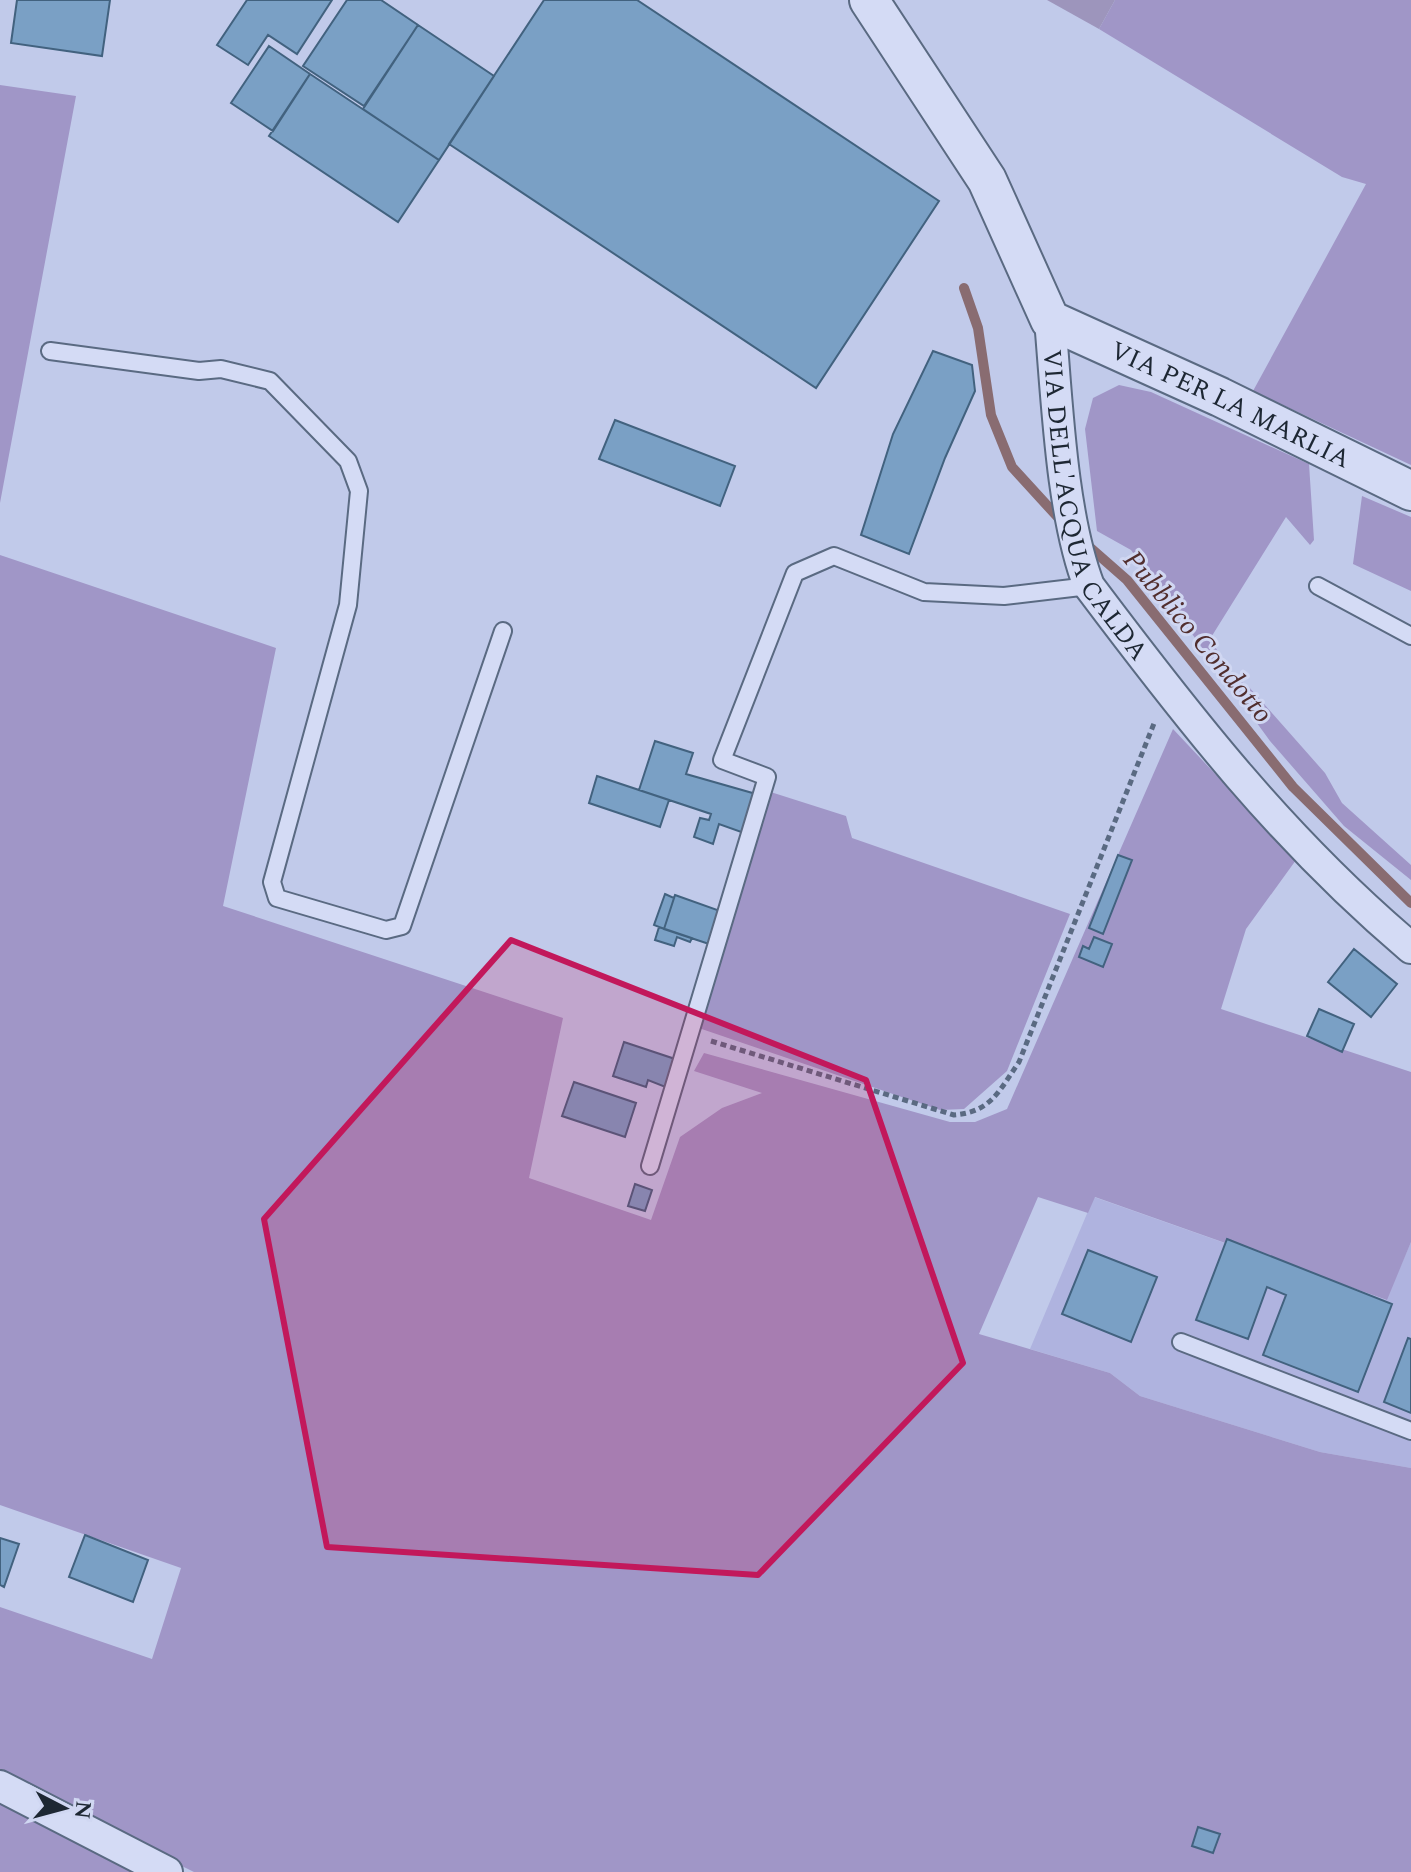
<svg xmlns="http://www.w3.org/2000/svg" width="1411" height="1872" font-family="Spectral,serif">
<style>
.farmland{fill:#afb3df}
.green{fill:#a096c7}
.cemetery{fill:#9d95bc}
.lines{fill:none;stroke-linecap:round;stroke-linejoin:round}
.stream{stroke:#896c71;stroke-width:10}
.building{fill:#7aa0c5;stroke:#42627f;stroke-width:2}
.service-casing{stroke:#5a6a82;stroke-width:20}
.minor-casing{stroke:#5a6a82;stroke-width:34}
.tertiary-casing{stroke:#5a6a82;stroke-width:42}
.path{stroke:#5a6a82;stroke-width:5;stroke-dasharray:6 4;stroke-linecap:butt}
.service{stroke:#d4dbf5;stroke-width:16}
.minor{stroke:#d4dbf5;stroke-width:30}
.tertiary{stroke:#d4dbf5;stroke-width:38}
.marked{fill:#c2185b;fill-opacity:0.2;stroke:#c2185b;stroke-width:6;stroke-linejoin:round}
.labels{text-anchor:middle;stroke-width:6;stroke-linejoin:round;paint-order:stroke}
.street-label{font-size:26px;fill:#1d2733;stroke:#d0d7f2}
.water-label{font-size:28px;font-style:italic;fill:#512e2e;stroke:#d0d7f2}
</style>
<rect width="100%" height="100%" fill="#c1caea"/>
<path class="farmland" d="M1094 1197 1386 1300 1411 1242V1468L1320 1452 1140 1396 1110 1373 1030 1349Z"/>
<path class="green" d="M1115 0H1411V465L1253 391 1366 184 1342 177 1099 29Z
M0 85 76 96 0 503Z
M1119 385 1151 392 1309 464 1314 540 1310 545 1286 517 1210 639 1234 677 1248 686 1325 773 1342 803 1411 865V880L1344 826 1270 741 1131 550 1097 531 1085 429 1093 398Z
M1362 496 1411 517V591L1353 564Z
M0 555 276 648 223 906 563 1018 529 1178 651 1220 680 1137 722 1108 762 1093 694 1071 704 1053 950 1122H975L1007 1109 1173 729 1296 860 1246 929 1221 1009 1411 1072V1242L1387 1300 1095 1197 1088 1213 1038 1197 979 1334 1110 1373 1140 1396 1320 1452 1411 1468V1872H194L0 1776V1607L152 1659 181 1568 0 1505Z
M761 789 846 816 852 838 1070 914 1007 1071 964 1109 940 1110 690 1025Z
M0 1797 153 1872H0Z"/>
<path class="cemetery" d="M1047 0H1115L1099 29Z"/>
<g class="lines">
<path class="stream" d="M964 288 978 328 991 415 1012 467 1065 525
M1086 544 1127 580 1293 787 1411 903"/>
</g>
<path class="building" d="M17 0H110L102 56 11 43Z
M247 0H332L297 54 268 35 248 65 217 45Z
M347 0H381L418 25 364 106 303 66Z
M544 0H637L939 201 816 388 449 144Z
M418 25 494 76 439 160 363 109Z
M269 46 310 74 273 131 231 103Z
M310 74 439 160 398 222 269 136Z
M933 351 972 365 975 391 945 458 909 554 861 535 893 434Z
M615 420 735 466 720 506 599 459Z
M655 741 693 753 686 774 756 794 744 833 719 824 713 844 694 837 700 818 709 820 711 814 639 790Z
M597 776 669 800 660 827 589 803Z
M1118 855 1132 860 1103 934 1089 928Z
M665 894 674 898 664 929 654 925Z
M675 895 723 912 712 945 664 929Z
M659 927 692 938 690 942 677 937 674 946 655 940Z
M1094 937 1112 944 1103 967 1079 957 1083 946 1089 949Z
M1354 949 1397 984 1371 1017 1328 982Z
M1319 1009 1354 1024 1342 1052 1307 1036Z
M624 1042 678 1060 668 1088 648 1080 646 1087 613 1076Z
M574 1082 636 1103 625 1137 562 1116Z
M635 1184 652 1190 645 1211 628 1206Z
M1227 1239 1392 1304 1358 1392 1263 1355 1286 1295 1267 1287 1248 1339 1196 1320Z
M1088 1250 1157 1277 1131 1342 1062 1314Z
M1408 1338 1411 1339V1413L1384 1402Z
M85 1535 148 1560 133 1602 69 1577Z
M0 1538 19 1544 4 1587 0 1585Z
M1198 1827 1220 1834 1213 1853 1192 1846Z"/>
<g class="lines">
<defs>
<path id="service" d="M50 351 199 371 221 369 270 381 348 461 359 491 348 605 272 882 277 898 386 930 402 926 503 631
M1318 586 1411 636
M650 1166 767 777 722 760 795 573 834 556 924 592 1004 596 1089 586
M1181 1342 1411 1431"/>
<g id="minor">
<path id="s1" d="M1050 320C1057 399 1061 513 1089 586 1189 719 1283 840 1411 948"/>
<path d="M0 1786 167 1872"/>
</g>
<g id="tertiary">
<path id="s2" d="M869 0 987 180 1050 320 1220 397 1411 491"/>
</g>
</defs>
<use href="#service" class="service-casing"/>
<use href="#minor" class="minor-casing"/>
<use href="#tertiary" class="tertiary-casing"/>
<path class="path" d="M711 1041 954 1115C991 1112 999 1091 1019 1062L1155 721"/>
<use href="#service" class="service"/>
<use href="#minor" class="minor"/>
<use href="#tertiary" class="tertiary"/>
</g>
<path class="marked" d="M511 940 866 1080 963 1363 758 1575 327 1547 264 1219Z"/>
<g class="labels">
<g class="street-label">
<text dy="9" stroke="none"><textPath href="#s2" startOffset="568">VIA PER LA MARLIA</textPath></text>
<text dy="9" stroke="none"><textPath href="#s1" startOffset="194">VIA DELL'ACQUA CALDA</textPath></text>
</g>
<g class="water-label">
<text transform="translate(1199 636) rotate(50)" y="10">Pubblico Condotto</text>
</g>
</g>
<g transform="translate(64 1808) rotate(96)" stroke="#d0d7f2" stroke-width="6" paint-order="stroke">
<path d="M0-6L14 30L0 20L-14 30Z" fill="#1d2733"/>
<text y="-12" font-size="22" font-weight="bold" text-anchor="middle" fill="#1d2733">N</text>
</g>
</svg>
